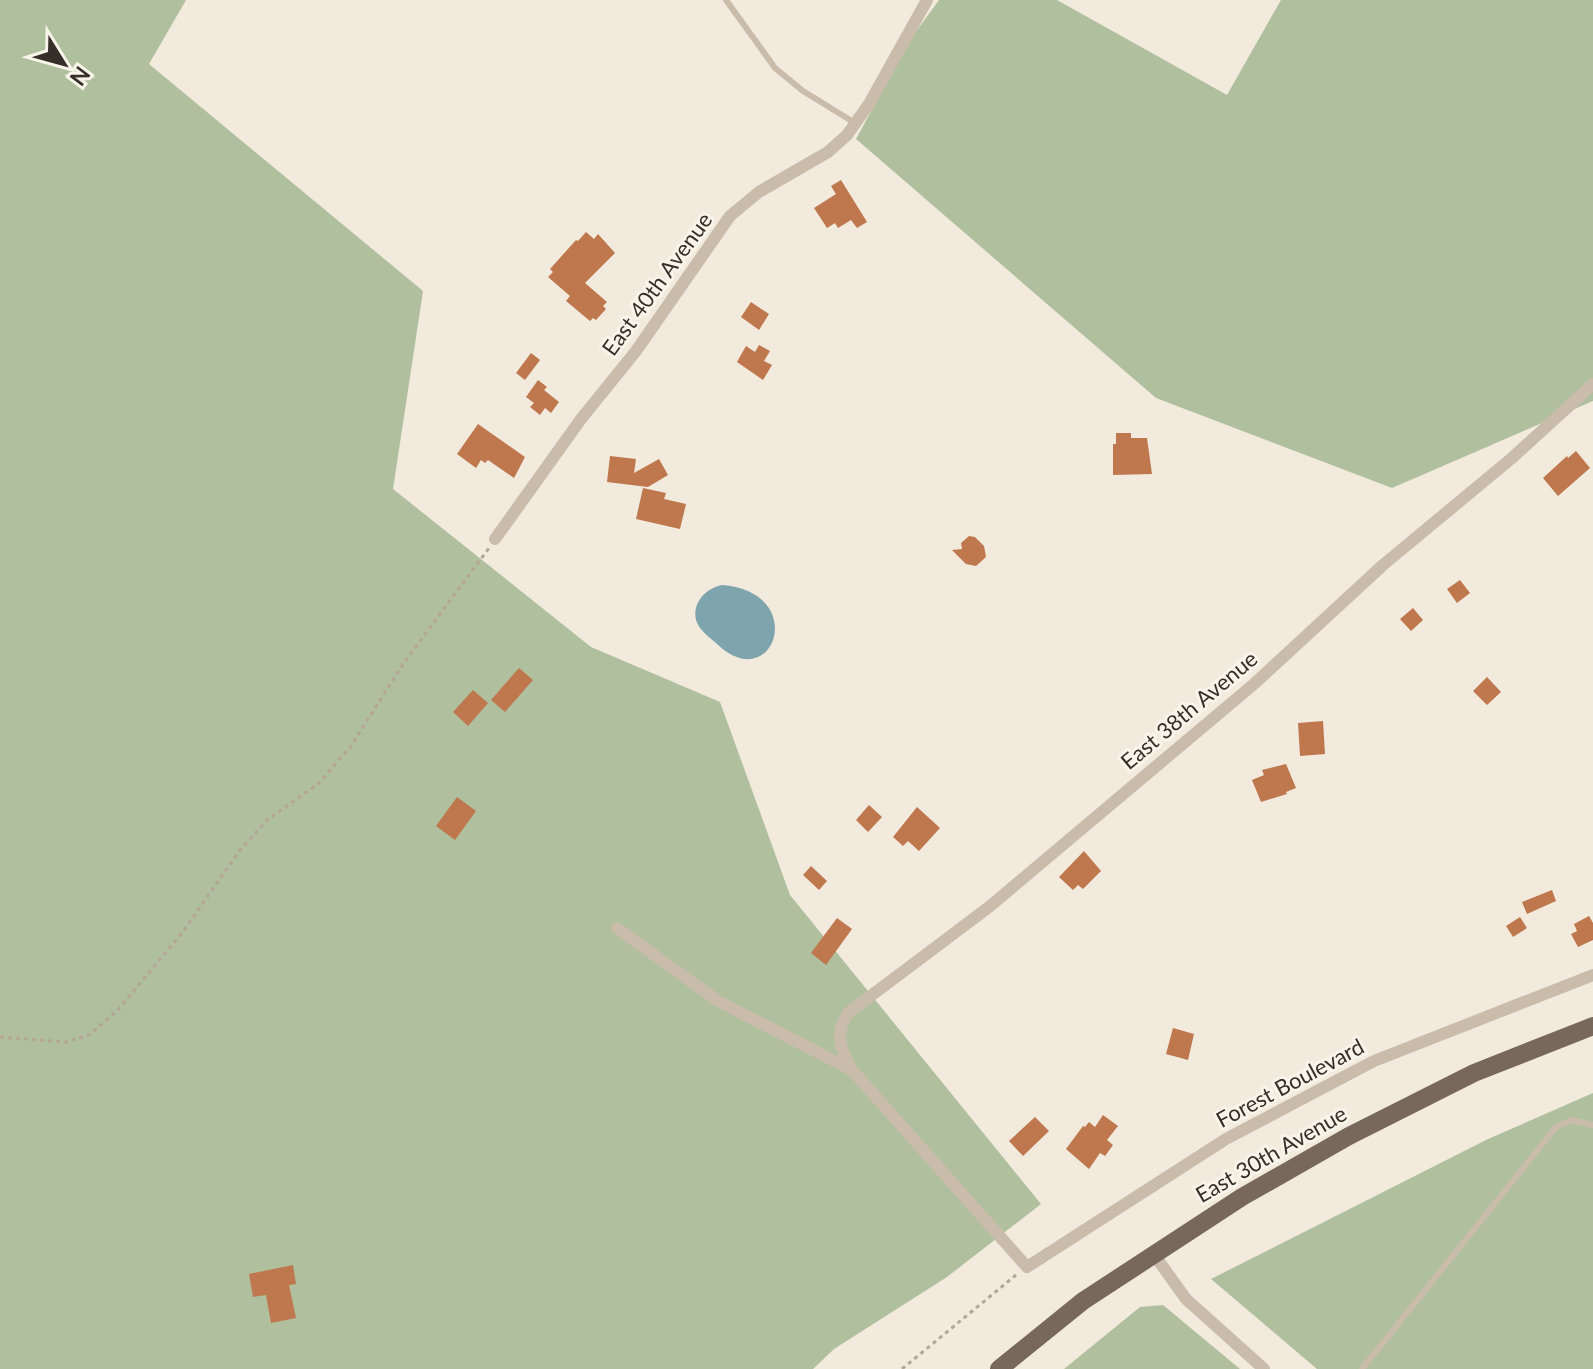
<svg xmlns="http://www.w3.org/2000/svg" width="1593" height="1369" font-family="Lato,sans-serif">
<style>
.green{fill:#b0bf9e}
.water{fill:#7ea5ad}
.building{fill:#bf774d}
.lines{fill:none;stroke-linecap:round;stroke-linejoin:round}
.path{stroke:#b4a694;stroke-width:3;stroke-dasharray:4 4;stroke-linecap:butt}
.service{stroke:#c9bcaa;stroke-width:6}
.minor{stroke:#c9bcaa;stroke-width:12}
.primary{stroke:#77685b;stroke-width:18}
.labels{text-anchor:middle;stroke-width:6;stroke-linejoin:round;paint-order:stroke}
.street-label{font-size:22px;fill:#362f29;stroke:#f9f4ea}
</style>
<rect width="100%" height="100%" fill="#f1eadd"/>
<path class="green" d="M0 0H186L149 64 423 291 393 489 591 647 720 702 790 895 1041 1204 947 1277 834 1349 813 1369H0Z
M939 0H1057L1227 95 1281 0H1593V401L1392 488 1156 398 856 139 912 37Z
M1593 1093V1369H1317L1211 1279 1486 1140Z
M1163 1305 1240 1369H1064L1140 1307Z"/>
<path class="water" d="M722 585C811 592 773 699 716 643 709 637 699 630 696 620 692 603 706 588 722 585Z"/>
<path class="building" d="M841 180 867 222 857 228 851 220 838 228 835 223 827 228 814 208 836 194 831 186Z
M586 232 594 239 598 234 615 253 585 283 607 302 603 306 606 309 596 320 593 318 590 321 566 301 570 296 548 277 553 272 550 269 576 240 578 241Z
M751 302 769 314 759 330 741 317Z
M759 345 770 351 764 361 772 365 763 380 737 362 746 346 755 352Z
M531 353 540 360 525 380 516 373Z
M538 380 547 387 544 390 559 402 551 413 545 408 540 415 530 407 534 403 526 397Z
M478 424 525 457 514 478 488 460 485 463 481 460 476 468 457 454Z
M1116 433H1131V438H1147L1152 474 1113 475V444H1116Z
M1576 451 1590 468 1558 496 1543 478 1567 456 1568 458Z
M610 456 636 459 634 473 659 459 668 475 648 487 607 482Z
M643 488 666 493 664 499 686 504 680 529 636 519Z
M969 536 975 537 984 546 986 557 976 566 966 564 952 550 962 549 961 543Z
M1460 580 1470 593 1457 603 1447 589Z
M1413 608 1423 620 1411 631 1400 619Z
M519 668 533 680 505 712 491 700Z
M1487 677 1501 692 1487 705 1473 691Z
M473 690 488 703 468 726 453 712Z
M1323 721 1325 754 1300 756 1298 723Z
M1286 764 1296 788 1286 792 1287 794 1261 802 1252 780 1264 775 1262 770Z
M457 797 476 811 455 840 436 826Z
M869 805 882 817 868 832 856 820Z
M917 807 940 828 919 851 908 841 903 846 893 837Z
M1084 851 1101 871 1083 889 1078 885 1073 890 1059 877Z
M811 866 827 881 819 890 803 875Z
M1552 890 1556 901 1527 914 1522 902Z
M1589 916 1593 923V940L1578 947 1571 934 1577 931 1574 924Z
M1520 917 1527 928 1513 937 1506 926Z
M837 918 852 929 826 965 811 953Z
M1173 1028 1194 1034 1188 1060 1166 1054Z
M1103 1115 1118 1126 1107 1140 1113 1145 1105 1156 1100 1153 1089 1169 1066 1149 1083 1126 1085 1127 1089 1122 1095 1127Z
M1035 1117 1049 1131 1023 1156 1009 1141Z
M293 1265 296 1284 289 1285 296 1318 271 1323 266 1295 253 1297 249 1274Z"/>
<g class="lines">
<path class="path" d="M0 1037 65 1042 89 1035 117 1011 182 933 240 850 267 820 318 784 351 746 403 664 489 548
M902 1369 1016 1275"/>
<path class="service" d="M726 0 775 68 803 91 855 123
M1362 1369 1556 1127 1572 1120 1593 1125"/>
<path class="minor" d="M1593 384 1512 458 1383 565 1254 684 989 907 848 1013C834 1035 840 1049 852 1070L1027 1267 1226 1139 1374 1061 1593 975
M495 539 581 419 636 351 730 216 759 192 828 152 847 135 869 104 927 0
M617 928 718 1001 852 1070
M1153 1253 1186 1299 1264 1369"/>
<path class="primary" d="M999 1369 1083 1301 1242 1197 1349 1136 1474 1073 1593 1026"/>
</g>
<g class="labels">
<g class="street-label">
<text transform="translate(657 284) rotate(-54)" y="8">East 40th Avenue</text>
<text transform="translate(1189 710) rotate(-40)" y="8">East 38th Avenue</text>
<text transform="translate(1290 1083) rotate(-28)" y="8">Forest Boulevard</text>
<text transform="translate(1271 1154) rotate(-30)" y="8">East 30th Avenue</text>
</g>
</g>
<g transform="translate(64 64) rotate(127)" stroke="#f9f4ea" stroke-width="6" paint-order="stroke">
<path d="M0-6L14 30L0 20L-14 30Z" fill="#362f29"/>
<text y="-12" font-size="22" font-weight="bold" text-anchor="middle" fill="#362f29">N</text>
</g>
</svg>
